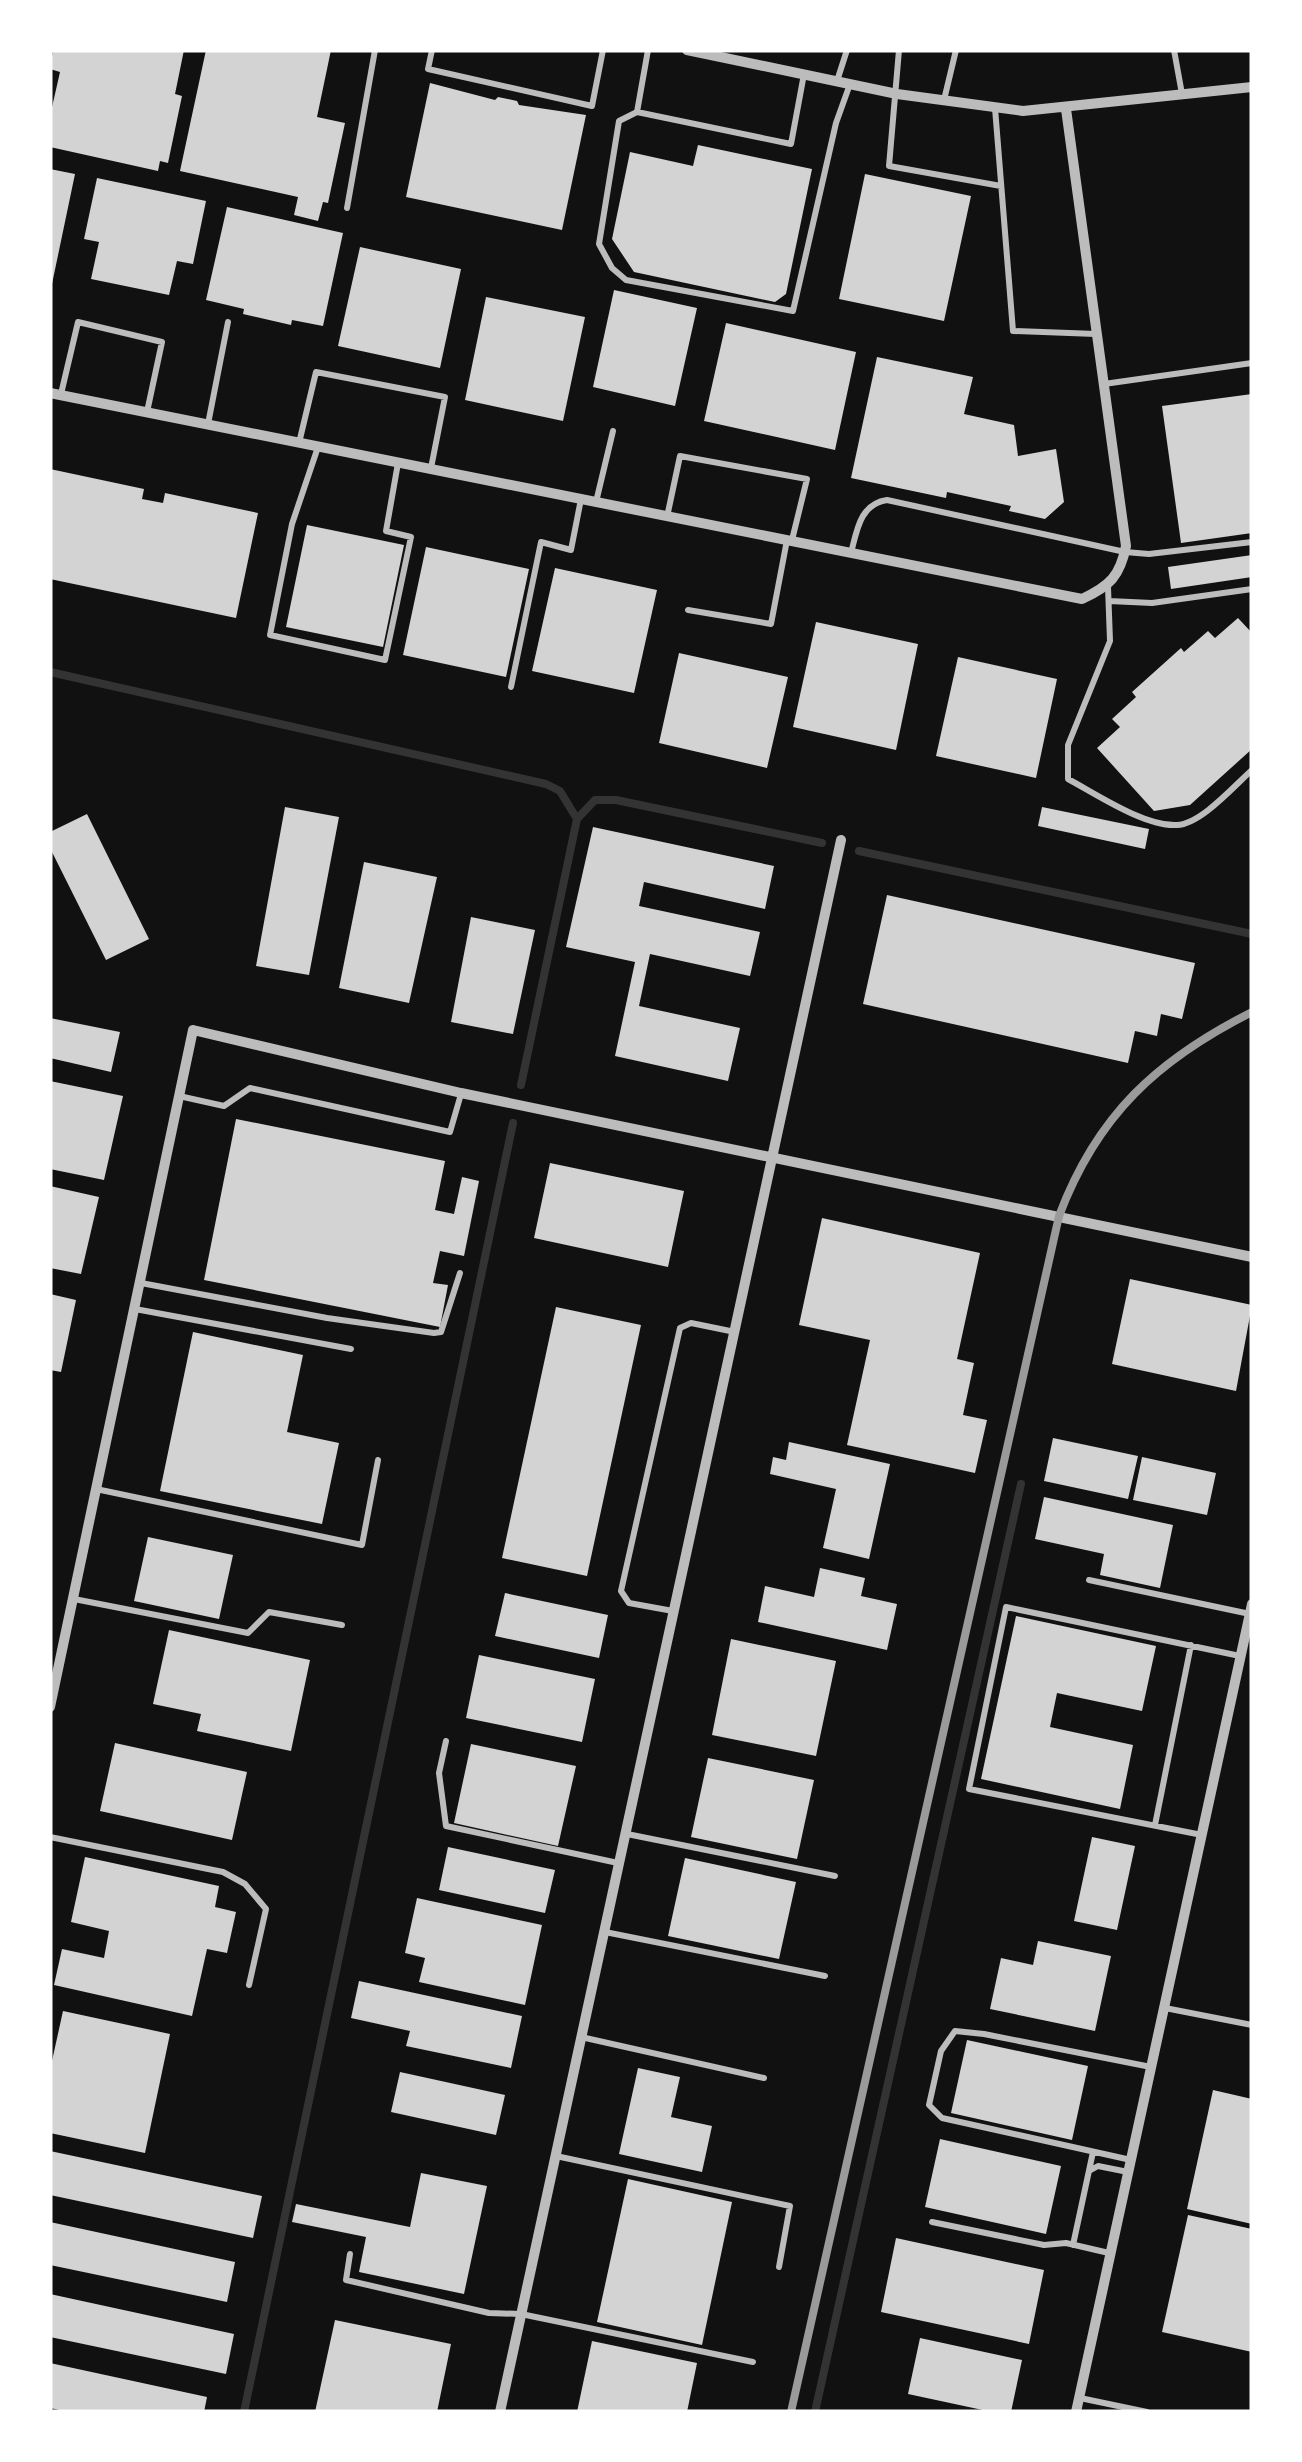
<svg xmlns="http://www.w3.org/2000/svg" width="1302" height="2462" font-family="'Public Sans',sans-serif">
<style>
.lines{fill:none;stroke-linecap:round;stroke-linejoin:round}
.stream{stroke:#333;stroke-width:8}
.building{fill:#d3d3d3}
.service{stroke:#bcbcbc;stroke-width:6}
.minor{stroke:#bcbcbc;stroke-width:10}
.rail{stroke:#9a9a9a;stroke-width:8}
</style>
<rect width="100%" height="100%" fill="#111"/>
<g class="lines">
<path class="stream" d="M50 672 546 784 560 791 577 819
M859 851 1252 934
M521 1085 577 819 595 800H616L822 843
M244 2412 513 1123
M815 2412 1021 1484"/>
</g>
<path class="building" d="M53 50H184L175 94 182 96 168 163 160 161 158 171 50 147V116L60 72 50 69Z
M206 50H331L317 117 345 123 328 203 323 202 318 221 294 215 298 197 180 171Z
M430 83 495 100 498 97 517 101 519 105 586 115 562 230 406 197Z
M698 145 812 169 786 294 775 302 634 272 612 239 630 152 693 166Z
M50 169 75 174 52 284H50Z
M865 174 971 196 944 321 839 299Z
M97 178 206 201 193 264 177 261 169 295 91 279 99 242 84 239Z
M227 207 343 233 323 326 292 320 291 325 243 314 244 309 206 300Z
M360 247 461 269 440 368 338 346Z
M614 290 697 308 675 406 593 387Z
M486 297 585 317 563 421 465 400Z
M726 323 856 352 835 450 704 421Z
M877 357 973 377 964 414 1014 425 1018 456 1056 449 1064 502 1045 519 1009 511 1011 506 947 492 946 498 851 478Z
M1252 394V533L1181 543 1162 406Z
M50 469 144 489 142 499 163 503 165 493 258 513 236 618 50 579Z
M307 525 404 545 383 647 286 627Z
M426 547 529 569 506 677 403 655Z
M1252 555V577L1171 589 1168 567Z
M555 568 657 590 634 693 532 671Z
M1238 618 1252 633V749L1190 805 1154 811 1097 748 1120 727 1112 719 1136 697 1132 692 1181 648 1184 652 1208 631 1215 638Z
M816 622 918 644 896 750 793 727Z
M679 653 788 677 767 768 659 743Z
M958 657 1057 679 1036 778 936 756Z
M285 807 339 817 309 975 256 966Z
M1042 807 1149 829 1145 849 1038 826Z
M87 814 149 939 106 960 50 848V832Z
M593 827 774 866 765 909 644 882 639 906 760 932 750 976 650 954 639 1006 740 1028 728 1081 615 1056 635 962 566 947Z
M364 862 437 877 409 1003 339 988Z
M887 895 1195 963 1182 1019 1161 1014 1157 1036 1135 1031 1128 1063 863 1004Z
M471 917 535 930 513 1034 451 1022Z
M50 1018 120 1032 111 1072 50 1058Z
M50 1081 123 1096 104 1180 50 1169Z
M236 1119 445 1161 435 1210 454 1214 462 1177 479 1181 464 1256 440 1251 433 1283 448 1285 440 1327 204 1280Z
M550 1163 684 1191 668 1267 534 1238Z
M50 1186 99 1197 81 1274 50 1268Z
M822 1218 980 1253 957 1359 974 1363 963 1415 987 1420 975 1473 847 1445 870 1340 799 1325Z
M1130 1279 1252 1305 1236 1391 1112 1364Z
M50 1294 76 1300 61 1372 50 1370Z
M556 1307 641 1325 587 1576 502 1558Z
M193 1332 303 1355 287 1432 339 1443 322 1524 160 1491Z
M1053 1438 1138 1456 1128 1499 1044 1481Z
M789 1442 890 1464 869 1559 823 1548 836 1489 770 1474 773 1457 786 1460Z
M1142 1457 1216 1473 1207 1515 1133 1500Z
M1044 1497 1173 1525 1160 1588 1100 1575 1104 1554 1035 1539Z
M148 1537 233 1555 219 1619 134 1601Z
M820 1568 865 1578 861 1596 897 1604 887 1650 758 1622 765 1586 814 1597Z
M505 1593 608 1615 599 1658 495 1636Z
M1016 1616 1156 1646 1142 1711 1057 1693 1050 1727 1133 1745 1120 1809 981 1779Z
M169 1630 310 1660 291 1751 197 1731 201 1714 153 1704Z
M731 1639 836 1661 816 1756 712 1735Z
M479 1655 595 1679 582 1742 466 1718Z
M115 1743 247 1772 232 1840 100 1811Z
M471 1744 576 1766 558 1846 454 1823Z
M708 1758 814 1780 797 1859 691 1837Z
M1092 1837 1135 1846 1117 1930 1074 1921Z
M448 1847 555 1870 545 1913 439 1890Z
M85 1857 219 1886 215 1907 236 1912 227 1953 207 1949 192 2016 54 1985 62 1949 104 1958 109 1931 71 1922Z
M685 1858 796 1882 779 1959 668 1936Z
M417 1898 542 1925 525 2005 419 1982 425 1958 405 1953Z
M1038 1941 1111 1956 1095 2031 990 2009 1001 1958 1033 1965Z
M359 1981 522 2016 511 2068 406 2046 410 2031 351 2018Z
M63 2011 170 2034 145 2153 50 2133V2070Z
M967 2040 1088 2066 1072 2140 951 2113Z
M638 2068 680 2077 671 2117 712 2126 702 2172 619 2154Z
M400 2072 505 2095 496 2135 391 2112Z
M1213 2090 1252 2099V2224L1187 2209Z
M940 2139 1061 2166 1046 2234 925 2207Z
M50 2151 262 2196 253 2238 50 2195Z
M421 2173 487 2186 464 2294 359 2272 366 2237 292 2222 296 2204 410 2227Z
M628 2179 732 2202 702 2345 597 2322Z
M1188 2215 1252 2229V2352L1162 2332Z
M50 2222 235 2262 227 2302 50 2265Z
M896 2238 1044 2270 1029 2344 881 2312Z
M50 2294 234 2334 226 2374 50 2337Z
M335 2320 451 2344 437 2412H315Z
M920 2338 1022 2360 1011 2412H992L908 2394Z
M592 2341 697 2363 687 2412H577Z
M50 2363 207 2397 204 2412H69L50 2408Z"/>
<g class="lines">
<path class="service" d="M432 50 428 69 592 106 603 50
M648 50 637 112 791 144 804 74
M899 50 889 166 1001 186
M1174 50 1182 94
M837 81 847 50
M944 100 956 50
M995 108 1013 331 1096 334
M637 112 619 121 599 244 612 268 626 280 793 311 836 123 850 84
M347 208 375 50
M1104 384 1252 363
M61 394 78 322 162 342 147 412
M208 424 228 322
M299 443 316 372 445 397 431 468
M318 447 292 524 270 635 385 660 411 537 386 531 398 463
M596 502 613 431
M667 517 680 456 807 479 792 540
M851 553C857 530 860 504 887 500L1125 552 1149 554 1252 542
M1108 587 1110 641 1068 745V779C1096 794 1145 827 1177 825 1201 824 1234 786 1252 770
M1109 601 1152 603 1252 589
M688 610 771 624 787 540
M511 687 541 542 571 550 581 499
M179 1096 224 1106 250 1088 450 1132 461 1094
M141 1283 327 1318 434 1333 441 1332 460 1273
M135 1309 351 1349
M96 1489 362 1545 378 1460
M1089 1580 1250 1614
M74 1599 248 1633 269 1612 342 1625
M673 1611 629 1603 621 1591 680 1328 691 1323 735 1332
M446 1741 439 1773 446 1826 618 1863
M1155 1825 1191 1645
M627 1834 835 1876
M1202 1835 969 1789 1006 1607 1240 1656
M50 1837 223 1872 245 1884 266 1909 249 1985
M605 1932 825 1976
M1165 2008 1252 2025
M581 2037 764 2078
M556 2156 790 2206 779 2267
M1131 2160 942 2118 929 2105 941 2051 955 2031 984 2034 1151 2067
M1089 2171 1098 2166 1128 2172
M932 2222 1044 2245 1066 2243 1109 2253
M1073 2245 1093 2152
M350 2254 346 2280 489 2313 521 2314 753 2362
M1080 2398 1147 2412"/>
<path class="minor" d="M687 50 897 94 1023 111 1252 87
M50 393 1082 599C1110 586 1120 576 1126 546L1066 109
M50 1707 193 1030 461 1093 1252 1257
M500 2412 841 840
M1076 2412 1252 1604"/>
<path class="rail" d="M791 2412 1059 1216C1097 1115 1157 1060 1252 1012"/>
</g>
<rect width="1302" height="2462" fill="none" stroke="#ffffff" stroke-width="105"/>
</svg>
